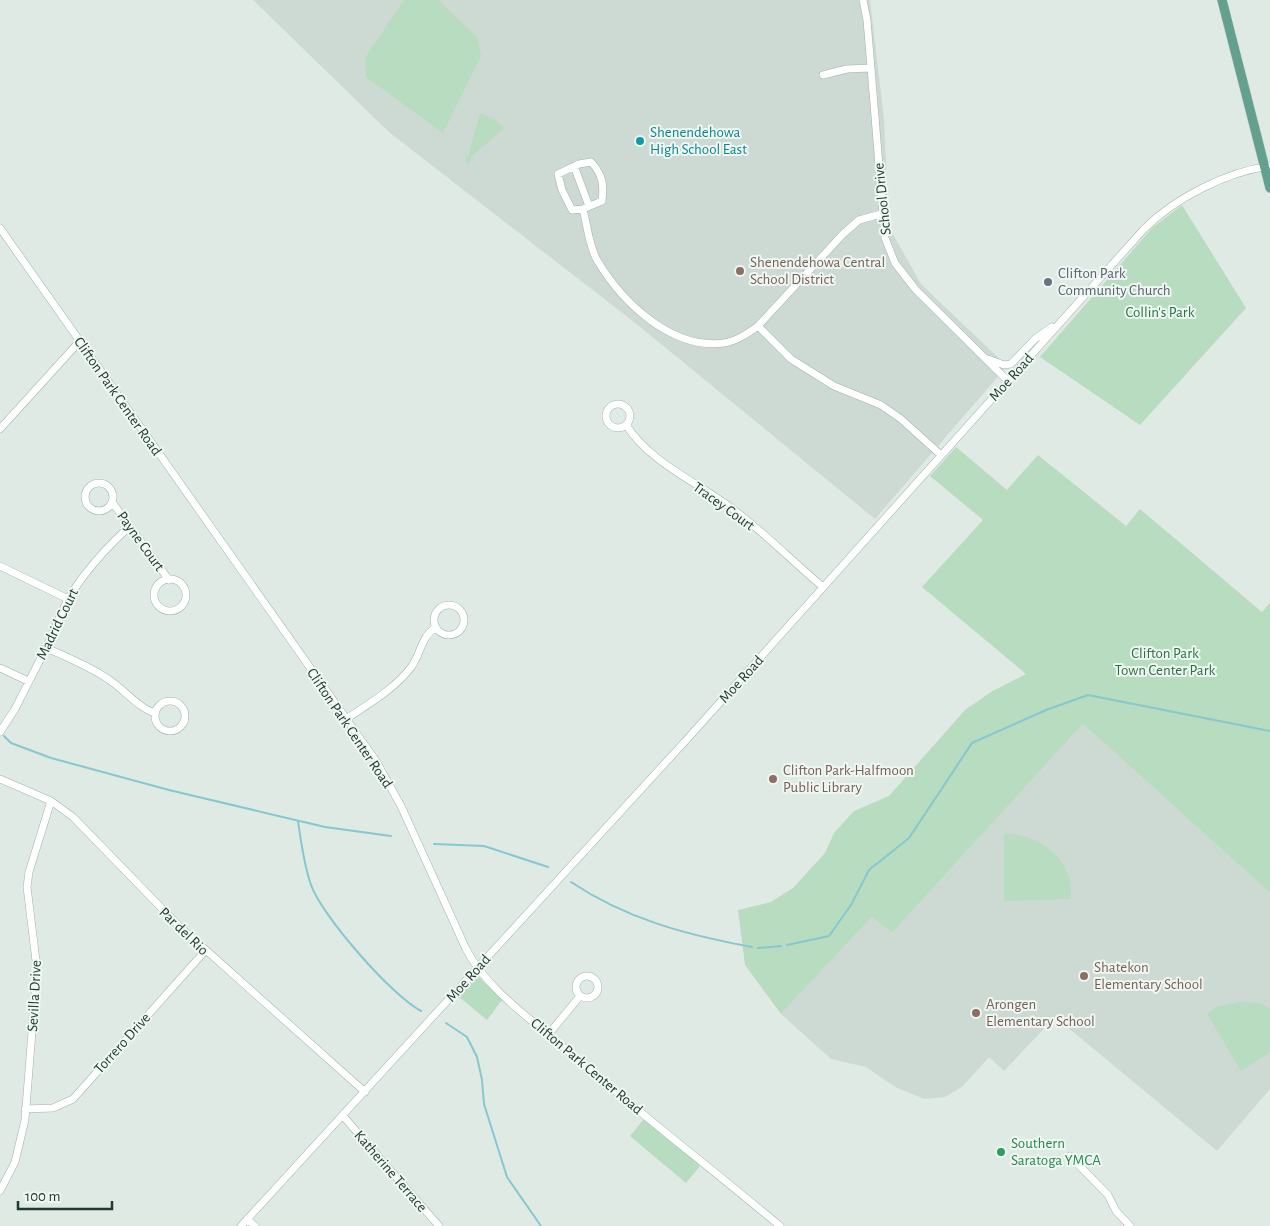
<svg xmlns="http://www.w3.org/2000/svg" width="1270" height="1226" font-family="'Alegreya Sans',sans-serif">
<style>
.built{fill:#cddad3}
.green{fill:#b7dcc0}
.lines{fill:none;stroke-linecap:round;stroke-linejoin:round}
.stream{stroke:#86c7d0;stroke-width:2}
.minor-casing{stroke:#a2b2ac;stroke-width:8}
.major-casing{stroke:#bcc4c2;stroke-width:10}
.minor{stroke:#fff;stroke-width:7}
.major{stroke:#63a08e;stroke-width:9}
.culture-dot{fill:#0f9aa8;stroke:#eff7f3;stroke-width:2}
.education-dot{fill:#8d6e63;stroke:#eff7f3;stroke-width:2}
.worship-dot{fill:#6b7280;stroke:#eff7f3;stroke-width:2}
.leisure-dot{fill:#2e9e5b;stroke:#eff7f3;stroke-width:2}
.labels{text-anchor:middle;stroke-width:4;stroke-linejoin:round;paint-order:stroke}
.culture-label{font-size:15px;fill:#0d838f;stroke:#eff7f3;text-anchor:start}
.street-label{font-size:15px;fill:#203a32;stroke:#eff7f3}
.education-label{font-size:15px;fill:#785e54;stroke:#eff7f3;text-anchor:start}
.worship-label{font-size:15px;fill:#5b616d;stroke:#eff7f3;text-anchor:start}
.park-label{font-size:15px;fill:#2a7043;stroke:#eff7f3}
.leisure-label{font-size:15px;fill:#27864d;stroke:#eff7f3;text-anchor:start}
</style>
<rect width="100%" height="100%" fill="#dfeae5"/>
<path class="built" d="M253 0H870L884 119 889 227 921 284 1007 366 875 519 634 322 390 133Z
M1083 724 1270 893V1089L1217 1151 1055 1017 1004 1071 989 1057 962 1087 945 1097 924 1099 895 1087 866 1067 831 1059 781 1014 872 917 892 933Z"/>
<path class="green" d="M404 0H438L478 38 481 56 443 133 366 77 365 58Z
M480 113 494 119 504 128 470 158 472 160 466 164 465 157H468Z
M1182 205 1246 308 1140 425 1040 357 1152 228Z
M956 447 1007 490 1038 455 1126 526 1140 509 1262 612 1270 603V893L1083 724 892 933 872 917 781 1014 745 965 738 910 771 902 793 888 825 853 834 833 854 811 889 796 965 710 991 692 1026 674 922 587 983 520 930 476Z
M1004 834C1032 833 1062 851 1070 879 1071 885 1071 893 1071 899L1004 901Z
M477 975 502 1000 487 1020 459 997Z
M1239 1002 1261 1003 1270 1009V1052L1241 1071 1207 1014 1216 1007Z
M644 1119 700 1166 686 1183 630 1136Z"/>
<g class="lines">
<path class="stream" d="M4 736 11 743 51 758 169 790 325 827 391 836
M298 821C301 842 304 865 311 885 322 916 392 996 421 1011
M434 844 484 846 548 867
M571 882C626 919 687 935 752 947
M787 945 829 936 851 905 869 870 909 838 972 743 1046 710 1088 695 1270 731
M758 948 781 946
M446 1023 467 1037 477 1057 482 1080 484 1104 507 1177 541 1226"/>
<defs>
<path id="minor" d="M863 0 867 20 885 238 895 263 916 290 1008 381
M823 75 847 69 870 68
M591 162C603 175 604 185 602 201L583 209 572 210 562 190 558 174 579 164Z
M574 166 589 206
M583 209C587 225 589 246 597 260 622 302 671 350 724 343 737 341 748 333 758 326
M881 214 859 220 843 234 758 326 791 359 834 386 881 405 901 419 941 455
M0 228 376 761 401 806 466 949C486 987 524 1014 556 1041 629 1105 706 1164 780 1226
M988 359 1004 365 1011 364 1036 338 1052 327
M606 416a12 12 0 1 1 24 0a12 12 0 1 1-24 0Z
M626 425C652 464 694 480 730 507 763 531 792 561 823 587
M0 429 79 342
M85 497a14 14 0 1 1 28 0a14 14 0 1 1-28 0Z
M112 502 169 580
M0 566 68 599
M154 595a16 16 0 1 1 32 0a16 16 0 1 1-32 0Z
M434 620a15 15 0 1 1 30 0a15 15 0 1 1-30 0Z
M46 648C67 657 89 666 108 679 124 689 138 708 155 713
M0 668 28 681
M155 716a15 15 0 1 1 30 0a15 15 0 1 1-30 0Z
M346 719C370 703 395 689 412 666 421 653 421 637 436 627
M0 732 15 709 46 648 68 599C85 571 105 549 129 527
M0 779 51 801 73 817 179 926 365 1092
M576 987a11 11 0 1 1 22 0a11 11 0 1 1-22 0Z
M548 1035 580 996
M25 1109 53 1108 73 1099 205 951
M343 1116 439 1226
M1070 1156 1108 1195 1116 1211 1130 1226
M0 1191 15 1162 25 1120 37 969 27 887 29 872 51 801
M247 1219 255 1226
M241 1226 689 737 1144 229C1175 198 1226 172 1270 166"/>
<path id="major" d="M1222 0 1270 188"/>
</defs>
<use href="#minor" class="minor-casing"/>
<use href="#major" class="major-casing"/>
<use href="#minor" class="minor"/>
<use href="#major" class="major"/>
</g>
<circle class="culture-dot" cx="640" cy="141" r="5"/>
<g class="education-dot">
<circle cx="740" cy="271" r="5"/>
<circle cx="773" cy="779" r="5"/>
<circle cx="1084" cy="976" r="5"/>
<circle cx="976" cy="1013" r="5"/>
</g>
<circle class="worship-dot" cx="1048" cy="282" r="5"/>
<circle class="leisure-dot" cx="1001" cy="1152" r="5"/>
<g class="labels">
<g class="culture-label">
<text x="650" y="137">Shenendehowa<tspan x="650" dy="17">High School East</tspan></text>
</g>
<g class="street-label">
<text transform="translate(882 199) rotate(-96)" y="5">School Drive</text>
<text transform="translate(1011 377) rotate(-48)" y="5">Moe Road</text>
<text transform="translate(118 396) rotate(55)" y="5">Clifton Park Center Road</text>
<text transform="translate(724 506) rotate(36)" y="5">Tracey Court</text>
<text transform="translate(141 541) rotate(54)" y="5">Payne Court</text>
<text transform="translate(57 624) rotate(-64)" y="5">Madrid Court</text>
<text transform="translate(741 679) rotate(-48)" y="5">Moe Road</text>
<text transform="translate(350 728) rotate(56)" y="5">Clifton Park Center Road</text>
<text transform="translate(184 931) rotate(44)" y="5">Par del Rio</text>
<text transform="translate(468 978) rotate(-48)" y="5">Moe Road</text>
<text transform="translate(34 996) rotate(-87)" y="5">Sevilla Drive</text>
<text transform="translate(122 1043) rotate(-48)" y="5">Torrero Drive</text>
<text transform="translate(587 1066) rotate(40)" y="5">Clifton Park Center Road</text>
<text transform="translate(391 1171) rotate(49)" y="5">Katherine Terrace</text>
</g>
<g class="education-label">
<text x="750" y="267">Shenendehowa Central<tspan x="750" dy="17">School District</tspan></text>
<text x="783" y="775">Clifton Park-Halfmoon<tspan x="783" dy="17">Public Library</tspan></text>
<text x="1094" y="972">Shatekon<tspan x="1094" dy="17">Elementary School</tspan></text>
<text x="986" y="1009">Arongen<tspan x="986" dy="17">Elementary School</tspan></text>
</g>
<g class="worship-label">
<text x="1058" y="278">Clifton Park<tspan x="1058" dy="17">Community Church</tspan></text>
</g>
<g class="park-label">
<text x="1160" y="317">Collin's Park</text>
<text x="1165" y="658">Clifton Park<tspan x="1165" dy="17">Town Center Park</tspan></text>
</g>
<g class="leisure-label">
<text x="1011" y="1148">Southern<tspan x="1011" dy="17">Saratoga YMCA</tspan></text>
</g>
</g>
<path d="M18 1201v8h94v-8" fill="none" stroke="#203a32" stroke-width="2.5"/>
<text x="25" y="1201" font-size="15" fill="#203a32" stroke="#eff7f3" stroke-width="4" paint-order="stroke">100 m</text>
</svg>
